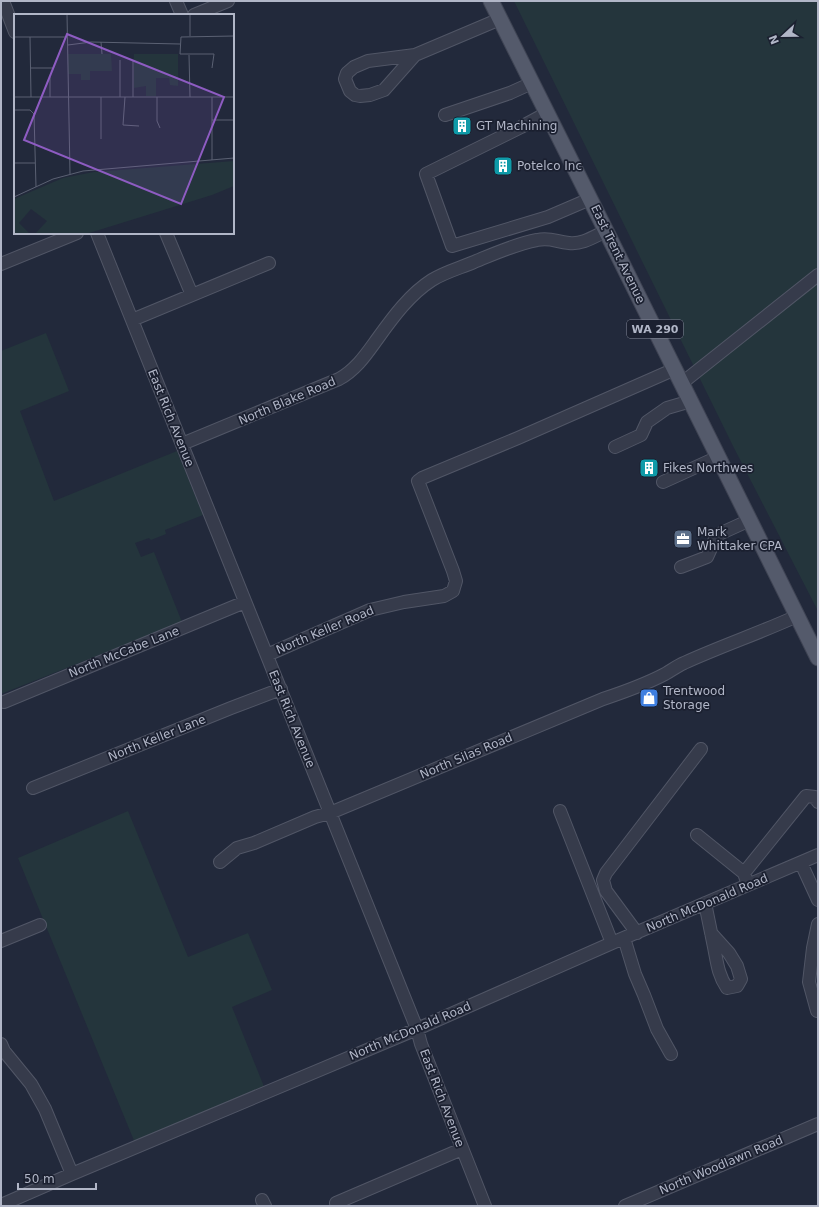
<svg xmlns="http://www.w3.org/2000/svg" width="819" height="1207" font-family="'DejaVu Sans',sans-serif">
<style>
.green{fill:#24353c}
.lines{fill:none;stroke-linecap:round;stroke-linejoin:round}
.minor-casing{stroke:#515666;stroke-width:14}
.major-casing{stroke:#3f4454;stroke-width:17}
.minor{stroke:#363b4b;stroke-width:12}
.major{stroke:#545a6b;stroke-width:15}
.labels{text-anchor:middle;stroke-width:3.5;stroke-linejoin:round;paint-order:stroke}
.shield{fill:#1b2030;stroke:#84899a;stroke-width:1}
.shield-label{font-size:11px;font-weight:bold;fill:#b1b6c7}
.poi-label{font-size:12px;fill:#b1b6c7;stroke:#1b2030;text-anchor:start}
.street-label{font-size:12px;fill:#b1b6c7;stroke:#1b2030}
.inset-road{fill:none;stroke:#5b6173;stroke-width:1}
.view{fill:#8e5cc2;fill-opacity:0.15;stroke:#8e5cc2;stroke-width:2}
.inset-edge{fill:none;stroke:#b1b6c7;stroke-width:2}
</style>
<rect width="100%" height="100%" fill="#22293b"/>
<path class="green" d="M514 1H818V611L734 448Z
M46 333 69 391 20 411 54 501 177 451 203 515 165 530 166 534 151 540 149 538 135 543 141 557 154 552 182 622 1 694V351Z
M128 811 188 957 248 933 272 990 232 1007 265 1089 135 1143 18 858Z"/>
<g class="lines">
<defs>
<path id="minor" d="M3 1 15 32
M176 1 182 15
M194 15 228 1
M415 55 384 90 370 95 360 96 355 95 350 91 345 79 347 73 354 67 368 61 415 55 500 19
M547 113 521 127 426 174 452 246 548 217 590 199
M445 115 510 93 532 83
M97 233 417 1029 421 1044 485 1206
M166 233 192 295
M1 264 77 233
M132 320 269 263
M682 383 818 275
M182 444 339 379C357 369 367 353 378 338 393 317 410 294 432 280 445 272 460 268 474 262 494 254 515 244 537 240 551 237 556 242 569 243 582 245 595 236 606 231
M615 447 641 435 647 422 667 408 691 401
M663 482 718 457
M681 567 707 557 717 535 750 520
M267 655 370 610 404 602 444 596 453 591 456 581 453 571 418 481 422 478 518 438 675 369
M4 702 245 602
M33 788 231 708 281 689
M560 811 612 943
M697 835 744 873
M220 862 237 848 254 843 315 817 330 813 603 699C624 692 646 684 665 674 672 670 677 666 684 663 721 646 760 633 797 616
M801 863 818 900
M748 885 744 873 806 796 815 797 818 802
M705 903C708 918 711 932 714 947 717 962 718 975 727 988L737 986 741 979 737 966 729 953 711 933
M637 933 606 891 603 880 606 873 701 749
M624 938 635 974 644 995 657 1029 671 1054
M1 941 40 925
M817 1011 809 982 813 948 818 924
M1 1044 4 1051 31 1084 45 1109 72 1174
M262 1200 265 1206
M336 1203 462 1149
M1 1205 72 1174 417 1029 612 943 818 855
M625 1206 818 1124"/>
<path id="major" d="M491 1 606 231 818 658"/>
</defs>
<use href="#minor" class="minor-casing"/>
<use href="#major" class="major-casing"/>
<use href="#minor" class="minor"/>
<use href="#major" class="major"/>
</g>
<defs>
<symbol id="building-square" viewBox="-11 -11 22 22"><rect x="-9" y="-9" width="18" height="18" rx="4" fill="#0f9aa8" stroke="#1b2030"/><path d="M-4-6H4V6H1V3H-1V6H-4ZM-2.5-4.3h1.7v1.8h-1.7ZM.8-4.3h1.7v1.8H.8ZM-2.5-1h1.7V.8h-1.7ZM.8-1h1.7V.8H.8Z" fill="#fff"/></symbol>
<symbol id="office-square" viewBox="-11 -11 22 22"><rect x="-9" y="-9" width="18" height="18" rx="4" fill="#5c6f8a" stroke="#1b2030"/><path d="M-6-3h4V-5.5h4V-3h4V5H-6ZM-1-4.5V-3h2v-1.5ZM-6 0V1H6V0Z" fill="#fff"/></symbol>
<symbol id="shop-square" viewBox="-11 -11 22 22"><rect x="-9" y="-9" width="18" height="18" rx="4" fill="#3f7fe0" stroke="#1b2030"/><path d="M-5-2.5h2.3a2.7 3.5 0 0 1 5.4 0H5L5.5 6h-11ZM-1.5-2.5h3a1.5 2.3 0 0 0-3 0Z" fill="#fff"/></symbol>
</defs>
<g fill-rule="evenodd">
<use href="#building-square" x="451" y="115" width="22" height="22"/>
<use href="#building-square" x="492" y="155" width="22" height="22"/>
<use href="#building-square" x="638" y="457" width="22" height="22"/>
<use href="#office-square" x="672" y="528" width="22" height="22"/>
<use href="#shop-square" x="638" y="687" width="22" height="22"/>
</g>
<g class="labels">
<rect class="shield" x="627" y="320" width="56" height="18" rx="3"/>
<g class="shield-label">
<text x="655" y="333">WA 290</text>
</g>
<g class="poi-label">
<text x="476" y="130">GT Machining</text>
<text x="517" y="170">Potelco Inc</text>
<text x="663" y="472">Fikes Northwes</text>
<text x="697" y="536">Mark<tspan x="697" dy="14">Whittaker CPA</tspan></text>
<text x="663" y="695">Trentwood<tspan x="663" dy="14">Storage</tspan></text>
</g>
<g class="street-label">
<text transform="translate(618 254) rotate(64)" y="4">East Trent Avenue</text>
<text transform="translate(287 401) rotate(-23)" y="4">North Blake Road</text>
<text transform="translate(171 418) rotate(68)" y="4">East Rich Avenue</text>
<text transform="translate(325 630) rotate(-23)" y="4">North Keller Road</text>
<text transform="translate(124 652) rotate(-22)" y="4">North McCabe Lane</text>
<text transform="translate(292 719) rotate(68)" y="4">East Rich Avenue</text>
<text transform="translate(157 738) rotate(-22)" y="4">North Keller Lane</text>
<text transform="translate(466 756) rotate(-23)" y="4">North Silas Road</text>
<text transform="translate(707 903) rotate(-23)" y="4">North McDonald Road</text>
<text transform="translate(410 1031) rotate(-23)" y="4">North McDonald Road</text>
<text transform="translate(442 1098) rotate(69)" y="4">East Rich Avenue</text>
<text transform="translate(721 1165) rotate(-23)" y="4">North Woodlawn Road</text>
</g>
</g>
<g transform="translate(14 14)">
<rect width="220" height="220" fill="#22293b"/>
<path d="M54 40H97L98 57H76V66H67V60H54ZM120 40H164V72L156 71 155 64H142V82H132V72L120 74ZM220 147V172L198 181 72 220H21L33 207 17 195 5 209 16 220H0V185L49 164 80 158Z" fill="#24353c"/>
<path class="inset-road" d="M53 0 56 160M176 0V22M0 23H53M16 23 17 83M87 28 88 40M54 31 77 28 166 30M175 41 176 83M119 47V83M17 54H40M198 54 200 40H166L167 23 220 22M36 63V83M0 83H220M87 83V125M106 83V46M111 83 109 111 125 112M143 83V107L146 114M198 83V146M0 96H16L20 100 22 173M198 106H220M0 149H21M0 183 39 165 69 157 220 144"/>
<path class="view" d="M53 20 210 83 167 190 10 126Z"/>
<rect width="220" height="220" class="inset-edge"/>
</g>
<rect width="819" height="1207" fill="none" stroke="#b1b6c7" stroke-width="4"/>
<g transform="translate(783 36) rotate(248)" stroke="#1b2030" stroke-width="3" paint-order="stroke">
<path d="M0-3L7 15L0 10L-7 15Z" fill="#b1b6c7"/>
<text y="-6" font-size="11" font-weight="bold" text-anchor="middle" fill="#b1b6c7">N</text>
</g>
<path d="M18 1183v6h78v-6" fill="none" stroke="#b1b6c7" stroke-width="2"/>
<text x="24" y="1183" font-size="12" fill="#b1b6c7" stroke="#1b2030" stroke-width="3" paint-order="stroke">50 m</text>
</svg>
